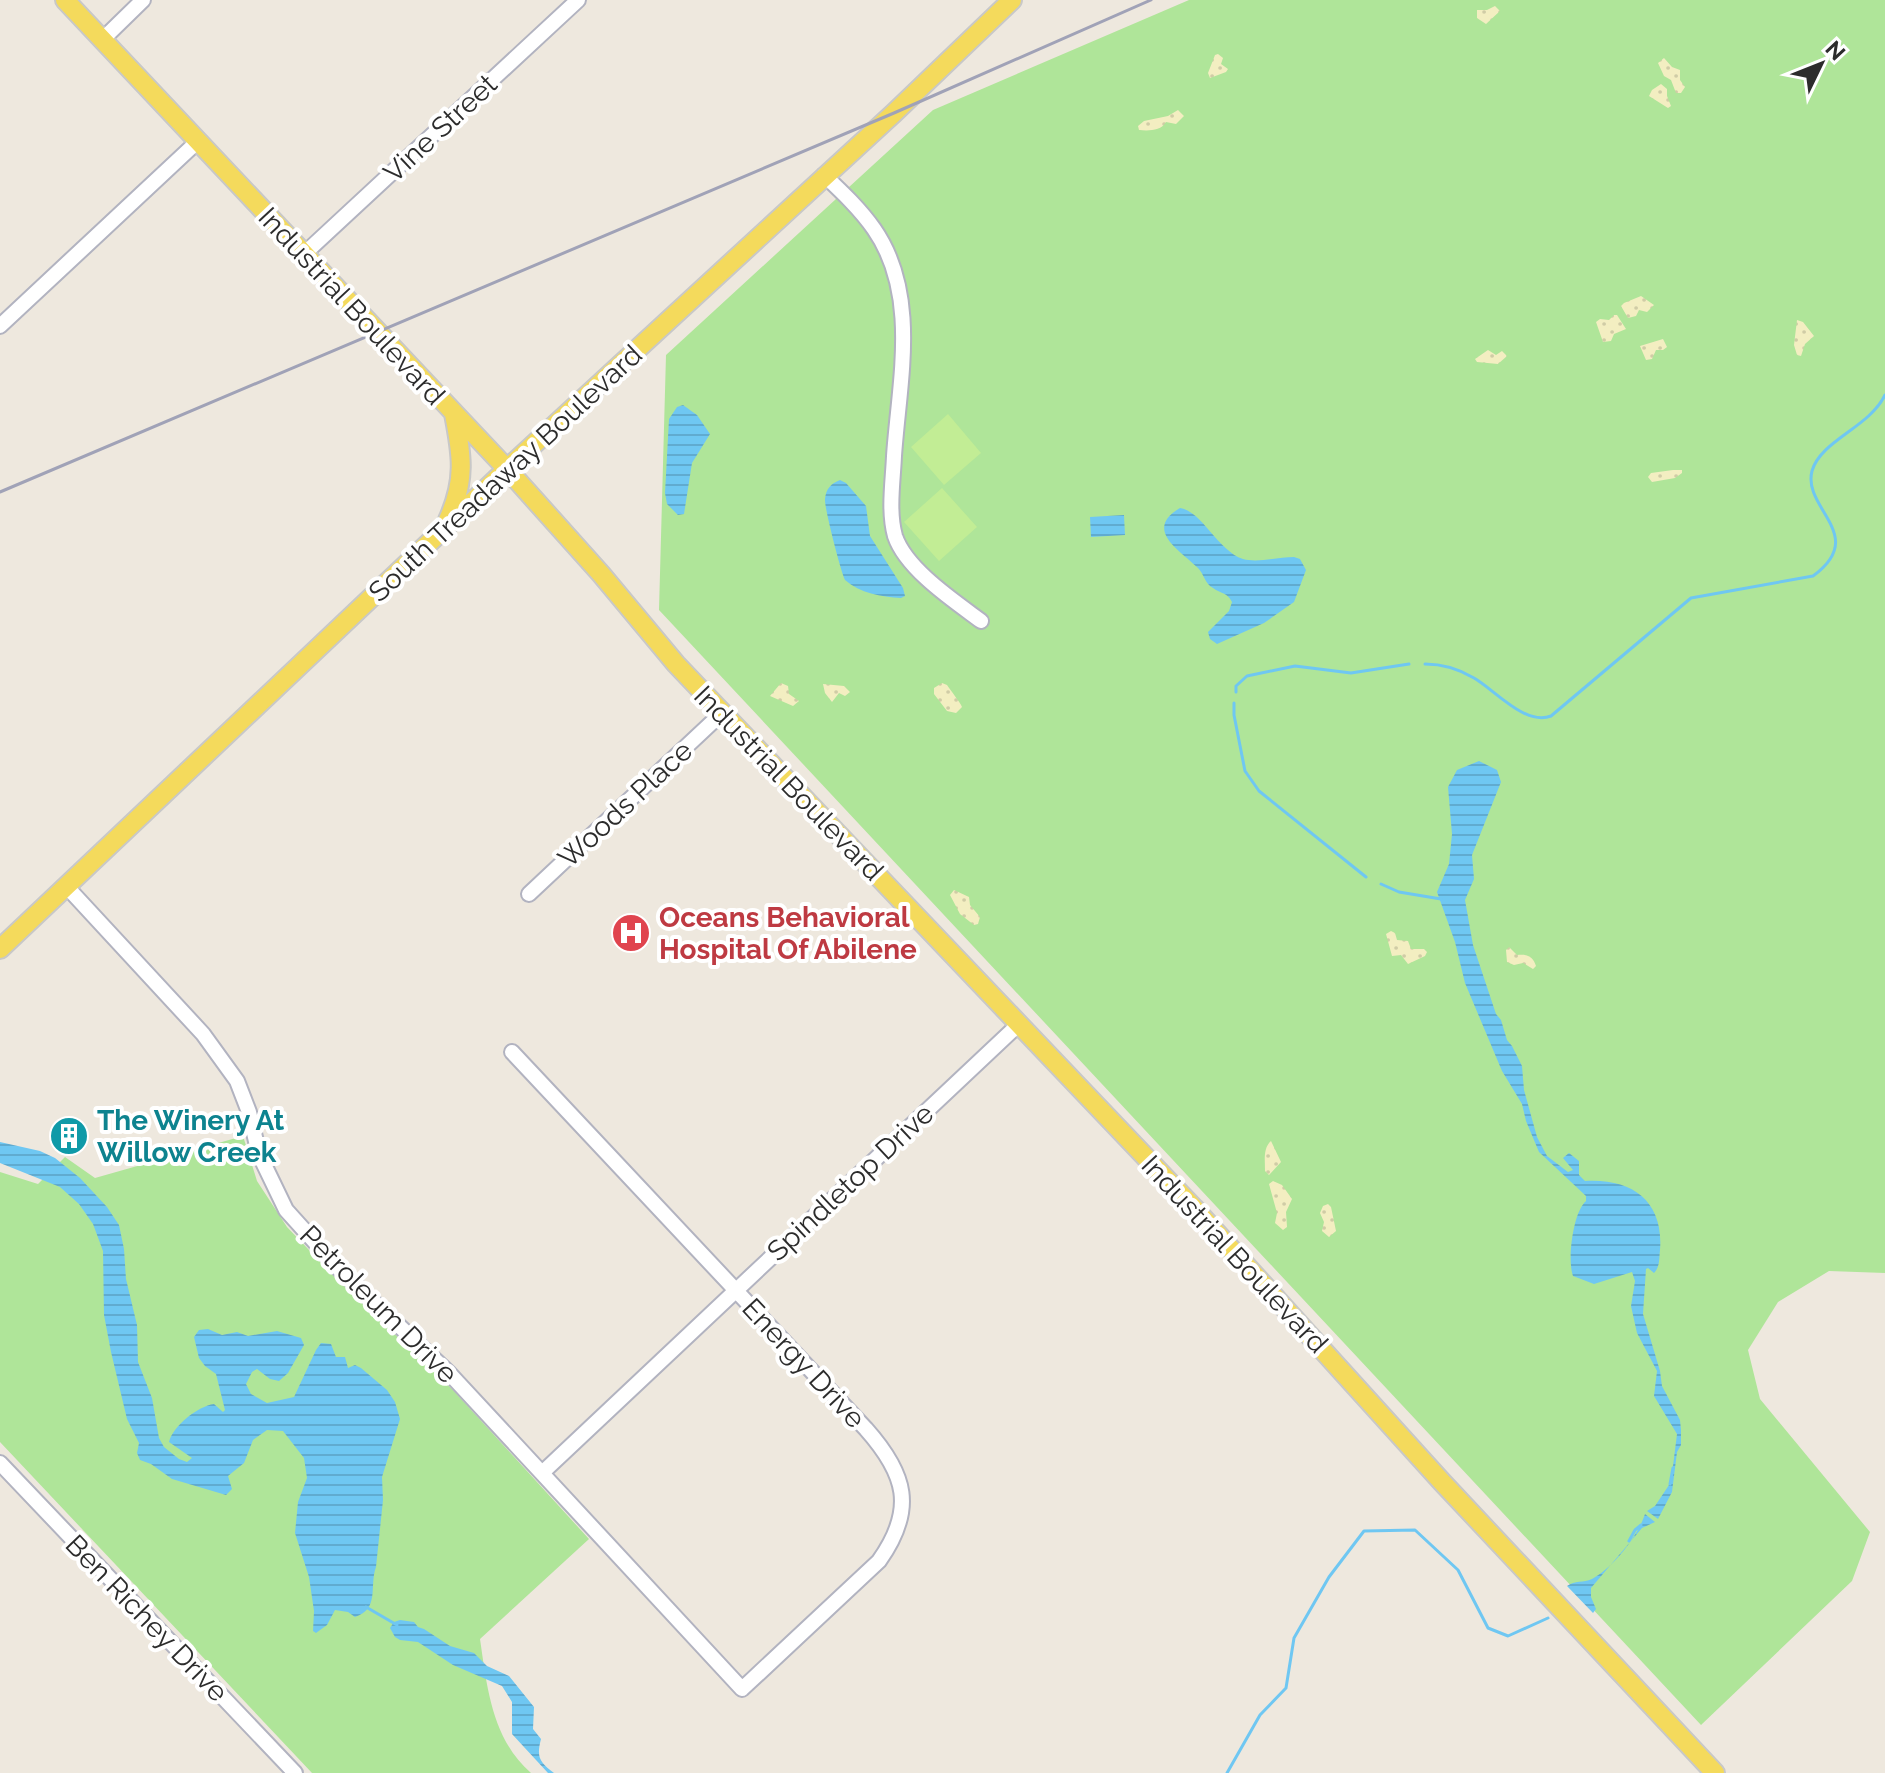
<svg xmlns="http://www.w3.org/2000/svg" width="1885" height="1773" font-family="Raleway,sans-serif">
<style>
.grass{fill:#afe599}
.sand{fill:url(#sand-dots)}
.pitch{fill:#c2ed95}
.water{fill:url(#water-rules)}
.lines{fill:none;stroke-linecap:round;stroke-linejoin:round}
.stream{stroke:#6fc7f2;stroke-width:3}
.minor-casing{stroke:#b2b3c0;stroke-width:18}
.major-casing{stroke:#c8c8c8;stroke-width:22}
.minor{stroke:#fff;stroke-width:14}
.major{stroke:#f4da5c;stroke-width:18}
.rail{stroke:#a0a2b7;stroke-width:3}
.labels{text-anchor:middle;stroke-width:8;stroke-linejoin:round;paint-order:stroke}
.street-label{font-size:28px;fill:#2c2c2c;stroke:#fff}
.health-label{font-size:28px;font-weight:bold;fill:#be3a42;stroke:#fff;text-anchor:start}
.culture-label{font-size:28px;font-weight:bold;fill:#0d838f;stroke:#fff;text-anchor:start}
</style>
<defs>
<pattern id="sand-dots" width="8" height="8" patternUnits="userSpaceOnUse" patternTransform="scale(2)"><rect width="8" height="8" fill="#f3eec1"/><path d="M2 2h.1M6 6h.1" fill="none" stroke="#d0cca6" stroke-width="1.8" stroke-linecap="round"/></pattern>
<pattern id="water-rules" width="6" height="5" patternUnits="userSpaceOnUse" patternTransform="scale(2)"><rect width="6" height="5" fill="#6fc7f2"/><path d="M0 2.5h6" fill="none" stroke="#60abd0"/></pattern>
</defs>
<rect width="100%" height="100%" fill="#eee8de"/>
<path class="grass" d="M1189 0H1885V1273L1829 1271 1778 1302 1748 1350 1760 1399 1870 1532 1852 1581 1701 1725 659 610 666 355 933 110Z
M243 1136 257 1181 287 1227 333 1275 453 1390 589 1539 480 1639C487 1687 492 1739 531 1773H312L0 1442V1172L38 1184 65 1157 95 1178Z"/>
<path class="sand" d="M1495 6 1500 11 1486 24 1477 18V10H1487Z
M1218 54 1223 58 1221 64 1228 69 1226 72 1210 78 1208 73 1215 55Z
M1664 58 1672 67 1680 70V80L1685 87 1681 93H1676L1671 80 1664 76 1658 63Z
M1661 84 1667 89V96L1671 106 1668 108 1649 96 1652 90Z
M1178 110 1184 116 1176 124 1166 122C1161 131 1148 131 1139 130L1138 126 1144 121 1168 116Z
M1641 296 1654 305 1647 312 1639 310 1636 316 1628 318 1621 306 1624 303Z
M1614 315H1617L1626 329 1614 334 1611 341 1603 342 1596 322 1600 319 1609 320Z
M1797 320 1803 322 1814 336 1805 344 1801 356 1797 355 1794 345Z
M1663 339 1667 347 1663 350H1656L1652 359 1646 360 1640 346Z
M1488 350 1496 355 1502 351 1507 356 1498 364 1477 362 1475 359Z
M1673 470H1682V473L1675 478 1652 482 1648 477 1651 473Z
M781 683 788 686 789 694 799 701 793 706 770 696Z
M942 683 947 685C951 691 960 702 962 707L956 713 947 711 934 694V688Z
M823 684 844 686 850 692 845 696 839 693 832 702 825 693Z
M954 890 969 897 970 905 980 917 978 924 974 925 960 914 950 895Z
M1391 931 1395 933 1397 940 1408 941 1411 949H1424L1427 952 1425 956 1408 964 1401 955 1392 956 1386 934Z
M1509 947 1517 955C1527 954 1533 956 1536 966L1533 969 1523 963 1514 965 1507 962 1506 950Z
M1271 1141 1281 1162 1269 1175 1265 1171C1265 1160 1263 1148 1271 1141Z
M1273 1181 1282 1185 1292 1199 1286 1212 1287 1227 1283 1230 1275 1223 1277 1213 1269 1184Z
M1328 1204 1331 1207 1336 1231 1329 1237 1322 1231 1324 1222 1320 1213 1323 1206Z"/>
<path class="pitch" d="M948 414 981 453 944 485 911 447Z
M942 488 977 527 939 561 904 522Z"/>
<path class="water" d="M683 405 697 415 710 434 692 463 684 514 678 515 667 504 665 493 669 419 677 407Z
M840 480 846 483 866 506 870 536 903 588 905 596 901 598C881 597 860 593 845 580 841 572 824 507 825 499 826 488 831 484 840 480Z
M1180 508C1202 511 1218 551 1243 559 1258 563 1278 557 1294 557L1300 559 1306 570 1294 602 1264 623 1217 644 1210 639 1208 632 1229 611 1232 602C1227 592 1221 594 1213 588 1205 584 1204 574 1198 568 1180 550 1143 530 1180 508Z
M1124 515 1125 535 1091 537 1090 517Z
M1479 761 1497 770 1501 782 1472 855 1474 879 1465 900 1473 945 1496 1014 1501 1020 1507 1040 1512 1046 1522 1066 1524 1090 1537 1137 1547 1156 1568 1172 1573 1170 1563 1158 1569 1153 1579 1161V1175L1585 1181C1632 1178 1664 1201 1660 1250 1659 1259 1660 1267 1654 1273L1648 1268 1646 1269 1643 1314 1660 1371 1662 1386 1680 1420 1681 1430V1445L1677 1452 1672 1492 1658 1519 1647 1511 1655 1506 1671 1482 1677 1434 1654 1396 1657 1371 1637 1333 1631 1306 1635 1281 1632 1272 1594 1284 1573 1276C1567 1260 1573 1212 1586 1201V1196L1539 1152 1526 1121 1522 1104 1502 1071 1465 983 1455 942 1437 892 1449 864 1452 834 1448 787 1457 770Z
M0 1142 40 1151 55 1158 80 1178 107 1207 119 1225 124 1249 126 1279 137 1325 138 1362 152 1398 159 1438 164 1447 179 1459 187 1462 192 1458 169 1442C173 1426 198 1406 214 1404L223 1412 225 1410 216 1374 205 1366 199 1358 194 1337 199 1330 208 1329 222 1335 237 1332 248 1336 277 1331 301 1338 304 1345 288 1373 279 1381 270 1379 257 1369 252 1372 246 1384 251 1394 267 1403 294 1397 316 1350 321 1343 331 1344 336 1357H345L348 1368 355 1365 361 1368 387 1390 395 1402 400 1419 382 1477 383 1500 376 1567C369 1586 380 1609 355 1617L348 1612 335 1610 327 1625 316 1633 313 1631 314 1611 309 1577 295 1533 298 1502 307 1478 304 1458 283 1431 267 1430 253 1440 244 1463 228 1476 232 1489 226 1495 172 1479 151 1464 140 1460 137 1453 139 1443 127 1419 111 1352 104 1315 103 1251 93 1224 79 1204 60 1187 0 1163Z
M1645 1514 1655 1522 1642 1528 1591 1588V1597L1596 1609 1593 1613 1567 1586C1575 1580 1583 1583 1592 1579 1613 1568 1638 1536 1645 1514Z
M400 1620 414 1622 418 1627 424 1629 450 1646 474 1653 487 1666 509 1676 534 1707 533 1729 541 1739C536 1758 540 1762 554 1773H548L512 1734V1702L502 1686 453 1665 418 1642 400 1640 395 1637 390 1628 394 1622Z"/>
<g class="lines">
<path class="stream" d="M1425 664C1442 664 1459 669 1474 678 1495 690 1525 726 1551 716L1691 598 1813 576C1869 535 1802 509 1812 471 1820 441 1870 427 1885 395
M1236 692V686L1247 676 1295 666 1351 673 1409 664
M1234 703V715L1245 771 1259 791 1366 877
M1381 884 1399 892 1441 899
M1670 1484 1673 1468
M1629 1541 1635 1530 1641 1525
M366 1607 397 1625
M1227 1773 1260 1715 1286 1688 1294 1638 1329 1577 1364 1531 1415 1530 1458 1570 1488 1628 1508 1636 1548 1618"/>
<defs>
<path id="minor" d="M102 40 143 0
M824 175C842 192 860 209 874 229 920 295 899 382 894 456 893 481 888 511 895 536 906 569 954 601 981 621
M303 255 578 0
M0 326 197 142
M67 887 203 1034 237 1081 249 1112 259 1154 286 1210 341 1271 449 1373 742 1689 879 1561C916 1509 906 1474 866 1429L512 1052
M529 894 722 713
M0 1463 295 1773
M542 1473 1019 1024"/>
<path id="major" d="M65 0 507 469 601 574 676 664 1194 1208 1442 1482 1715 1773
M448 520C466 480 462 455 454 414
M0 949 507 469 894 113 1012 0"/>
</defs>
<use href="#minor" class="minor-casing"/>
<use href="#major" class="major-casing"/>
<use href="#minor" class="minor"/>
<use href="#major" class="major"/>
<path class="rail" d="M0 492 894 113 1151 0"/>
</g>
<defs>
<symbol id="hospital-disc" viewBox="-11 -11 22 22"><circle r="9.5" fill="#e0444e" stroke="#fff"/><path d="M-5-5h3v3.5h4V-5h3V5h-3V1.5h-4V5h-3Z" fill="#fff"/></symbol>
<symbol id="building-disc" viewBox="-11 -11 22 22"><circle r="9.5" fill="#0f9aa8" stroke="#fff"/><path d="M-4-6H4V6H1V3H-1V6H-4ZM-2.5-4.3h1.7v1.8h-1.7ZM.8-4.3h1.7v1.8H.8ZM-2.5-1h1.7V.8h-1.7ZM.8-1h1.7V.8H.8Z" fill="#fff"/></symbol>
</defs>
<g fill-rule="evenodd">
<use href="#hospital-disc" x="609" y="911" width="44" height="44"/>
<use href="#building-disc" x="47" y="1114" width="44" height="44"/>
</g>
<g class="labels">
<g class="street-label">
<text transform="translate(440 128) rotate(-43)" y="10">Vine Street</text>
<text transform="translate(352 306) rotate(47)" y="10">Industrial Boulevard</text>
<text transform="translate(505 473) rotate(-43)" y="10">South Treadaway Boulevard</text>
<text transform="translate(789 783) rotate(46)" y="10">Industrial Boulevard</text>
<text transform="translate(625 804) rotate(-43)" y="10">Woods Place</text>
<text transform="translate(850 1182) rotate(-43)" y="10">Spindletop Drive</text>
<text transform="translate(1235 1254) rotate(47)" y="10">Industrial Boulevard</text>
<text transform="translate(379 1304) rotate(45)" y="10">Petroleum Drive</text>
<text transform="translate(804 1363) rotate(47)" y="10">Energy Drive</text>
<text transform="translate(147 1618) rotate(46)" y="10">Ben Richey Drive</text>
</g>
<g class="health-label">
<text x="659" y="927">Oceans Behavioral<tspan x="659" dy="32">Hospital Of Abilene</tspan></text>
</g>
<g class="culture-label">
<text x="97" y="1130">The Winery At<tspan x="97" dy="32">Willow Creek</tspan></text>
</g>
</g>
<g transform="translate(1821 64) rotate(47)" stroke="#ffffff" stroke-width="6" paint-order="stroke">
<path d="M0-6L14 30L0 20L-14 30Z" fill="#2c2c2c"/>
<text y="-12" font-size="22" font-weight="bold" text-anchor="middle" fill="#2c2c2c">N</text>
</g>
</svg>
